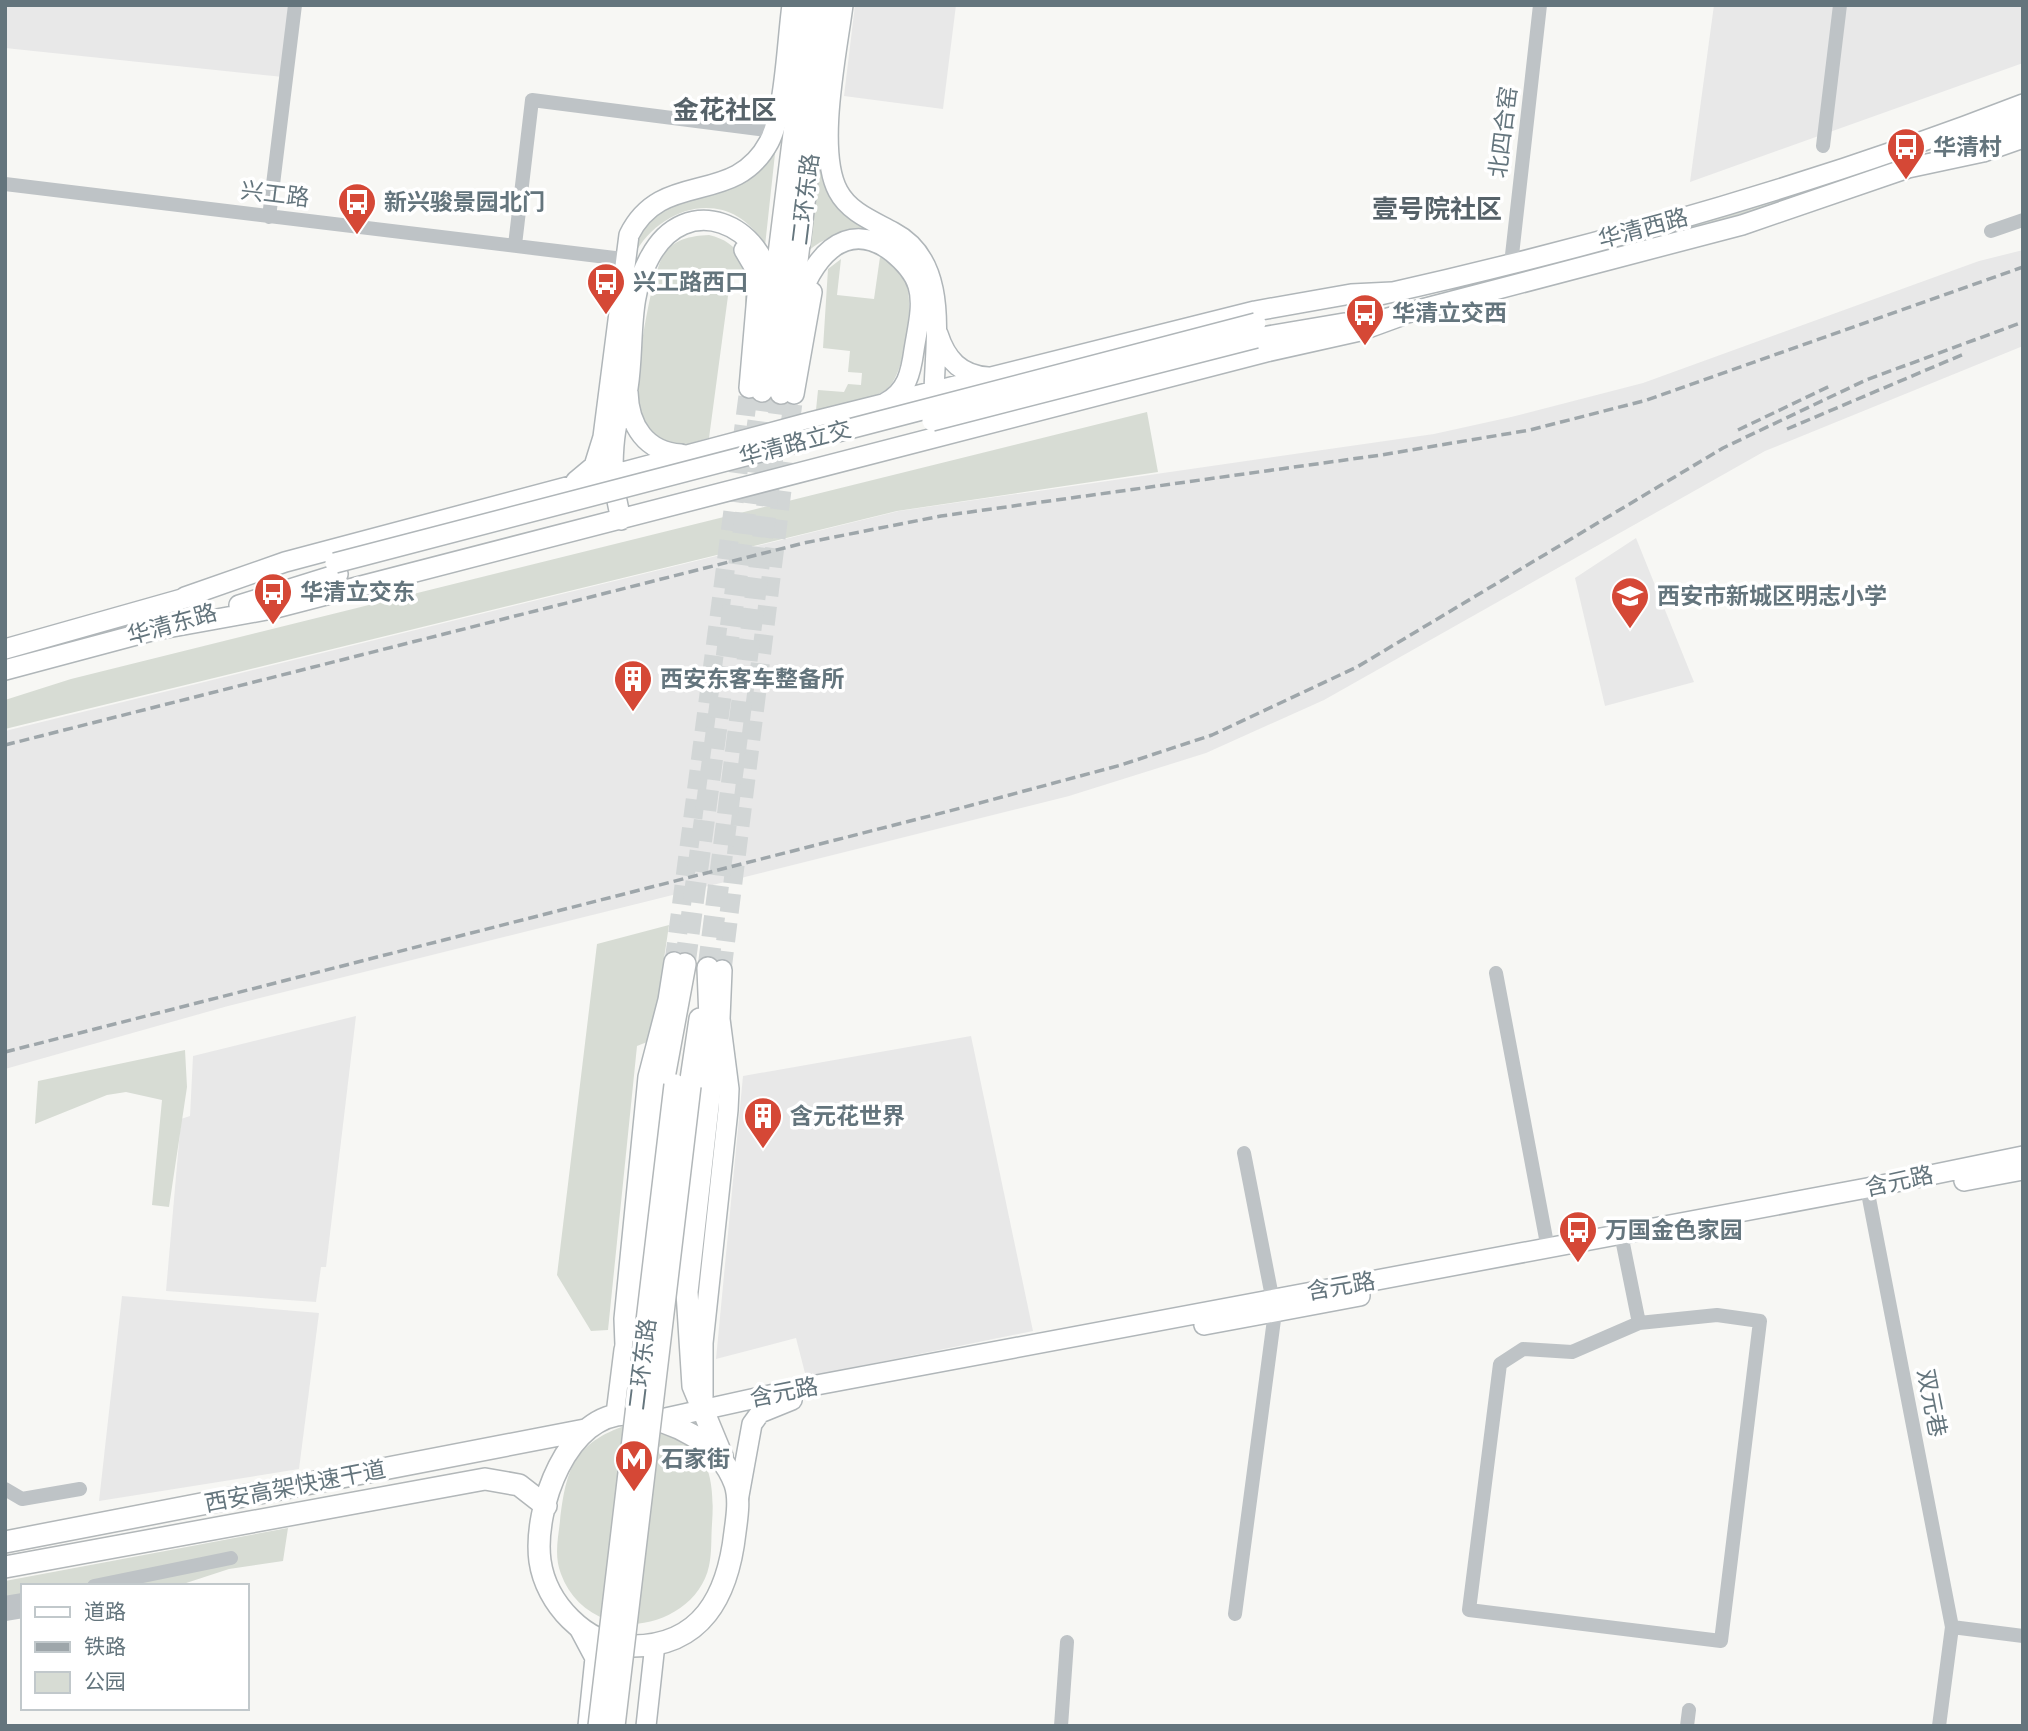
<svg xmlns="http://www.w3.org/2000/svg" width="2028" height="1731" font-family="'Sofia Sans Condensed','Noto Sans SC',sans-serif">
<style>
.built{fill:#e8e8e8}
.green{fill:#d7dcd4}
.lines{fill:none;stroke-linecap:round;stroke-linejoin:round}
.major-tunnel{stroke:#d2d6d6;stroke-width:19;stroke-dasharray:19 10;stroke-linecap:butt}
.highway-tunnel{stroke:#d2d6d6;stroke-width:21;stroke-dasharray:21 10;stroke-linecap:butt}
.major-casing{stroke:#b0b6b9;stroke-width:22}
.highway-casing{stroke:#b2b7b9;stroke-width:24}
.minor{stroke:#bec3c6;stroke-width:14}
.major{stroke:#fff;stroke-width:19}
.highway{stroke:#fff;stroke-width:21}
.rail{stroke:#9ea6aa;stroke-width:3.5;stroke-dasharray:10 5;stroke-linecap:butt}
.major-bridge-casing{stroke:#b0b6b9;stroke-width:22;stroke-linecap:butt}
.highway-bridge-casing{stroke:#b2b7b9;stroke-width:24;stroke-linecap:butt}
.major-bridge{stroke:#fff;stroke-width:19}
.highway-bridge{stroke:#fff;stroke-width:21}
.labels{text-anchor:middle;stroke-width:7;stroke-linejoin:round;paint-order:stroke}
.street-label{font-size:23px;fill:#64757d;stroke:#fff}
.poi-label{font-size:23px;font-weight:bold;fill:#64757d;stroke:#fff;text-anchor:start}
.quarter-label{font-size:26px;font-weight:bold;fill:#566269;stroke:#fff}
</style>
<rect width="100%" height="100%" fill="#f7f7f4"/>
<path class="built" d="M5 5H291L283 77 5 48Z
M855 5H956L943 109 844 96Z
M1714 5H2023V63L1690 182Z
M2023 250V346L1765 451 1324 700 1206 753 1069 796 228 1006 5 1069V731L899 511 1434 434 1511 417 1643 383 1979 261Z
M1636 538 1694 682 1605 706 1575 578Z
M356 1016 326 1267H321L316 1302 166 1291 181 1119 190 1116 193 1056Z
M971 1036 1033 1331 806 1377 796 1338 716 1359 743 1076Z
M122 1296 319 1313 299 1469 99 1501Z"/>
<path class="green" d="M778 126 765 246C731 184 657 204 631 261L630 249 657 210 713 190Z
M1977 132C1872 174 1766 209 1658 239L1656 232Z
M818 160 825 183 886 235C854 230 833 230 807 252Z
M709 235C753 245 750 286 750 323L745 322V276L736 273 728 296 709 438C697 441 680 449 667 445 653 441 641 423 638 409 632 388 651 275 663 256 673 239 690 236 709 235Z
M880 257C889 263 900 268 905 278 915 299 906 372 888 388 875 400 834 406 816 410L818 390 844 392 848 384 861 385 862 373 848 372 850 351 823 348 828 269 841 259 837 295 874 299Z
M1147 412 1158 472 897 511 5 729V700L71 679Z
M669 925 652 1040 637 1046 608 1330 591 1331 557 1275 597 944Z
M185 1050 187 1087 169 1207 152 1205 162 1100 126 1092 107 1095 35 1124 38 1081Z
M627 1425C696 1428 717 1457 712 1524 711 1537 712 1553 709 1566 700 1609 647 1634 608 1620 585 1612 569 1596 561 1574 554 1556 558 1539 560 1521 566 1469 574 1443 627 1425Z
M288 1528 283 1561 229 1569 177 1586H23V1611L5 1614V1581Z"/>
<g class="lines">
<path class="major-tunnel" d="M674 962 749 388
M722 970 794 394"/>
<path class="highway-tunnel" d="M685 964 762 391
M708 968 781 393"/>
<defs>
<path id="major" d="M843 5C837 52 816 150 838 191 849 212 873 221 893 232 950 262 935 338 934 393L937 404
M1944 152 2023 121
M744 250 754 267 758 283 749 388
M1380 295C1598 246 1815 185 2023 104
M798 306C809 263 844 215 892 252 903 261 914 272 918 286 924 305 917 330 914 350 911 372 907 392 885 403
M1388 318 1742 225 1908 168 1983 152 2023 138
M938 334C946 359 960 375 988 377
M1256 338 1344 323
M628 392C629 426 646 452 681 454
M794 394 812 292
M576 481 594 466 603 437 629 235C662 168 734 208 769 142 785 112 787 41 792 5
M621 520C618 504 613 487 613 472 613 454 614 430 620 413 622 405 627 397 628 388 635 345 627 297 650 257 686 190 765 223 772 291
M185 597 285 562 811 422 1255 311 1351 294 1392 292
M239 605 338 574
M156 630 272 609 1266 352 1360 331 1401 316
M5 649 196 595
M5 670 166 627
M1964 1181 2023 1170
M1204 1325 1360 1296
M625 1345 624 1319 648 1077 668 1000 674 962
M703 1408V1343L728 1110 729 1089 720 1019 722 970
M661 1419 806 1387 1867 1188 2023 1156
M738 1501 752 1424 760 1413 792 1400
M578 1626 595 1658 588 1726
M646 1726 655 1644"/>
<path id="highway" d="M762 391 810 5
M781 393 828 5
M708 968 712 1071 687 1292 693 1386 722 1456
M690 1086 700 1019
M617 1414 625 1350 635 1320 663 1083 685 964
M630 1414C672 1421 719 1440 735 1484 740 1499 737 1517 735 1532 728 1595 702 1648 629 1646 585 1645 546 1603 540 1561 533 1509 567 1411 630 1414Z
M5 1542 585 1430
M5 1567 485 1479 519 1485 546 1506"/>
</defs>
<use href="#major" class="major-casing"/>
<use href="#highway" class="highway-casing"/>
<path class="minor" d="M1823 146 1840 5
M5 184 623 259
M269 217 295 5
M1991 231 2023 220
M515 245 532 100 774 131
M1511 264 1540 5
M1496 973 1548 1249
M1867 1188 1952 1627 1939 1726
M1621 1234 1639 1323 1572 1352 1523 1349 1500 1364 1469 1610 1721 1641 1760 1321 1717 1315 1639 1323
M5 1489 22 1499 80 1489
M94 1586 231 1558
M5 1603 23 1600
M5 1614 23 1611
M1235 1614 1275 1312 1244 1153
M1952 1627 2023 1636
M1061 1726 1067 1642
M1687 1726 1689 1710"/>
<use href="#major" class="major"/>
<use href="#highway" class="highway"/>
<path class="rail" d="M1787 429 1964 354
M1738 430 1832 385
M5 745 804 543 941 516 1381 455 1530 430 1647 400 2023 267
M5 1052 961 808 1121 765 1212 735 1357 667 1723 448 1866 380 2023 322"/>
<defs>
<path id="major-bridge" d="M932 421 1256 338
M335 563 1256 323"/>
<path id="highway-bridge" d="M599 1726 675 1085
M614 1726 690 1086"/>
</defs>
<use href="#major-bridge" class="major-bridge-casing"/>
<use href="#highway-bridge" class="highway-bridge-casing"/>
<use href="#major-bridge" class="major-bridge"/>
<use href="#highway-bridge" class="highway-bridge"/>
</g>
<defs>
<symbol id="bus-pin" viewBox="-11 -11 22 30"><path d="M0 17L-7.5 6A9.5 9.5 0 1 1 7.5 6Z" fill="#d54836" stroke="#fff"/><path d="M-5-6H5V4H4V6H2V4H-2V6H-4V4H-5ZM-3.5-4V0h7V-4ZM-3.5 1.2v1.5H-2V1.2ZM2 1.2v1.5H3.5V1.2Z" fill="#fff"/></symbol>
<symbol id="school-pin" viewBox="-11 -11 22 30"><path d="M0 17L-7.5 6A9.5 9.5 0 1 1 7.5 6Z" fill="#d54836" stroke="#fff"/><path d="M0-5L7-2L0 1L-7-2ZM-4 1L0 2.5L4 1V4Q0 6-4 4Z" fill="#fff"/></symbol>
<symbol id="building-pin" viewBox="-11 -11 22 30"><path d="M0 17L-7.5 6A9.5 9.5 0 1 1 7.5 6Z" fill="#d54836" stroke="#fff"/><path d="M-4-6H4V6H1V3H-1V6H-4ZM-2.5-4.3h1.7v1.8h-1.7ZM.8-4.3h1.7v1.8H.8ZM-2.5-1h1.7V.8h-1.7ZM.8-1h1.7V.8H.8Z" fill="#fff"/></symbol>
<symbol id="metro-pin" viewBox="-11 -11 22 30"><path d="M0 17L-7.5 6A9.5 9.5 0 1 1 7.5 6Z" fill="#d54836" stroke="#fff"/><path d="M-5.5 5V-5H-3L0 0L3-5H5.5V5H3V-.5L0 4L-3-.5V5Z" fill="#fff"/></symbol>
</defs>
<g fill-rule="evenodd">
<use href="#bus-pin" x="1884" y="125" width="44" height="60"/>
<use href="#bus-pin" x="335" y="180" width="44" height="60"/>
<use href="#bus-pin" x="584" y="260" width="44" height="60"/>
<use href="#bus-pin" x="1343" y="291" width="44" height="60"/>
<use href="#bus-pin" x="251" y="570" width="44" height="60"/>
<use href="#school-pin" x="1608" y="574" width="44" height="60"/>
<use href="#building-pin" x="611" y="657" width="44" height="60"/>
<use href="#building-pin" x="741" y="1094" width="44" height="60"/>
<use href="#bus-pin" x="1556" y="1208" width="44" height="60"/>
<use href="#metro-pin" x="612" y="1437" width="44" height="60"/>
</g>
<g class="labels">
<g class="street-label">
<text transform="translate(1503 132) rotate(-83)" y="8">北四合窑</text>
<text transform="translate(275 194) rotate(7)" y="8">兴工路</text>
<text transform="translate(805 199) rotate(-83)" y="8">二环东路</text>
<text transform="translate(1643 228) rotate(-15)" y="8">华清西路</text>
<text transform="translate(795 443) rotate(-15)" y="8">华清路立交</text>
<text transform="translate(172 624) rotate(-16)" y="8">华清东路</text>
<text transform="translate(1899 1181) rotate(-12)" y="8">含元路</text>
<text transform="translate(1341 1286) rotate(-10)" y="8">含元路</text>
<text transform="translate(642 1364) rotate(-83)" y="8">二环东路</text>
<text transform="translate(784 1392) rotate(-11)" y="8">含元路</text>
<text transform="translate(1932 1403) rotate(79)" y="8">双元巷</text>
<text transform="translate(295 1486) rotate(-11)" y="8">西安高架快速干道</text>
</g>
<g class="poi-label">
<text x="1933" y="155">华清村</text>
<text x="384" y="210">新兴骏景园北门</text>
<text x="633" y="290">兴工路西口</text>
<text x="1392" y="321">华清立交西</text>
<text x="300" y="600">华清立交东</text>
<text x="1657" y="604">西安市新城区明志小学</text>
<text x="660" y="687">西安东客车整备所</text>
<text x="790" y="1124">含元花世界</text>
<text x="1605" y="1238">万国金色家园</text>
<text x="661" y="1467">石家街</text>
</g>
<g class="quarter-label">
<text x="725" y="119">金花社区</text>
<text x="1437" y="218">壹号院社区</text>
</g>
</g>
<rect width="2028" height="1731" fill="none" stroke="#64757d" stroke-width="14"/>
<rect x="21" y="1584" width="228" height="126" fill="#ffffff" stroke="#c1c8cb" stroke-width="2"/>
<rect x="35" y="1607" width="35" height="10" fill="#ffffff" stroke="#c1c8cb" stroke-width="2"/>
<text x="84" y="1619" font-size="21" fill="#64757d">道路</text>
<rect x="35" y="1642" width="35" height="10" fill="#9ea6aa" stroke="#c1c8cb" stroke-width="2"/>
<text x="84" y="1654" font-size="21" fill="#64757d">铁路</text>
<rect x="35" y="1672" width="35" height="21" fill="#d7dcd4" stroke="#c1c8cb" stroke-width="2"/>
<text x="84" y="1689" font-size="21" fill="#64757d">公园</text>
</svg>
